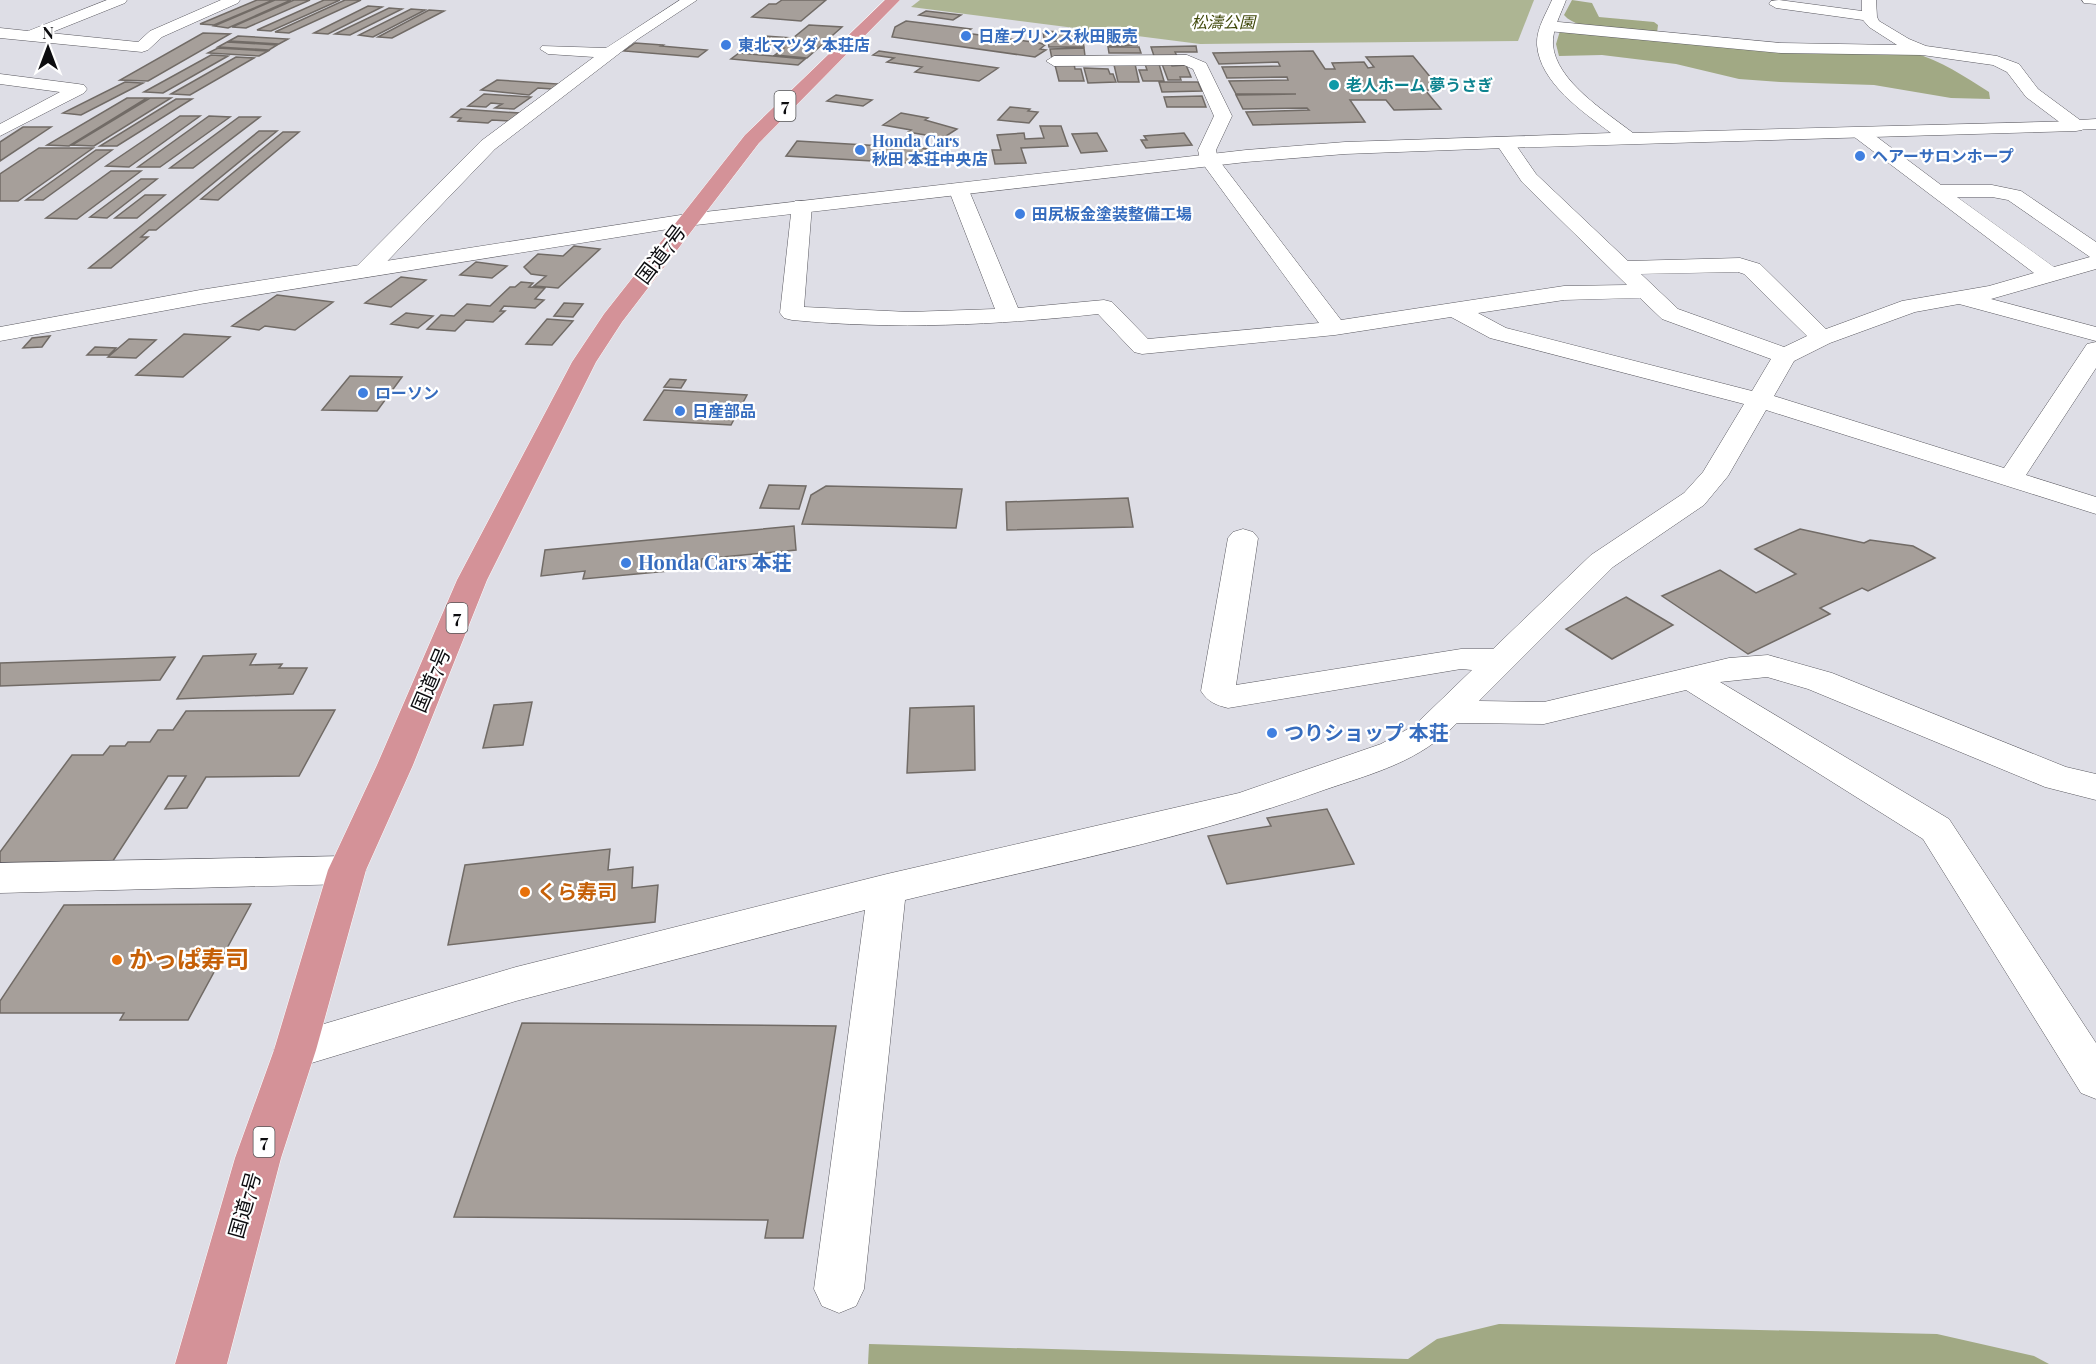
<svg xmlns="http://www.w3.org/2000/svg" width="2096" height="1364" font-family="'Playfair Display','Noto Sans JP',serif">
<style>
.green{fill:#adb593}
.forest{fill:#a1a984}
.building{fill:#a69f9a;stroke:#716b66;stroke-width:1.5}
.lines{fill:none;stroke-linecap:round;stroke-linejoin:round}
.minor-casing{stroke:#5a5960;stroke-width:1}
.tertiary-casing{stroke:#5a5960;stroke-width:1}
.trunk-casing{stroke:#fff;stroke-width:1}
.minor{fill:#fff;fill-rule:evenodd}
.tertiary{fill:#fff;fill-rule:evenodd}
.trunk{fill:#d49298;fill-rule:evenodd}
.shop-dot{fill:#3f7fe0;stroke:#fff;stroke-width:2}
.culture-dot{fill:#0f9aa8;stroke:#fff;stroke-width:2}
.food-dot{fill:#e8710a;stroke:#fff;stroke-width:2}
.labels{text-anchor:middle;stroke-width:4.5;stroke-linejoin:round;paint-order:stroke}
.far-park-label{font-size:16px;font-style:italic;fill:#40490b;stroke:#fff}
.far-shop-label{font-size:16px;font-weight:bold;fill:#366cbe;stroke:#fff;text-anchor:start}
.far-culture-label{font-size:16px;font-weight:bold;fill:#0d838f;stroke:#fff;text-anchor:start}
.shield{fill:#fff;stroke:#555557;stroke-width:1.5}
.shield-label{font-size:18px;font-weight:bold;fill:#0c0c0f}
.street-label{font-size:20px;fill:#0c0c0f;stroke:#fff}
.shop-label{font-size:20px;font-weight:bold;fill:#366cbe;stroke:#fff;text-anchor:start}
.food-label{font-size:20px;font-weight:bold;fill:#c56008;stroke:#fff;text-anchor:start}
.near-food-label{font-size:24px;font-weight:bold;fill:#c56008;stroke:#fff;text-anchor:start}
</style>
<rect width="100%" height="100%" fill="#dedee6"/>
<!-- green -->
<path class="green" d="M 920,0 L 1534,0 L 1518,41 L 1200,44 L 911,7 Z"/>
<!-- forest -->
<path class="forest" d="M 1572,0 L 1592,3 L 1599,17 L 1654,22 L 1658,25 L 1657,33 C 1634,31 1579,33 1564,15 Z
M 1560,31 L 1913,53 C 1941,60 1965,77 1989,92 L 1990,99 L 1951,98 L 1874,85 L 1780,82 L 1739,79 L 1676,64 L 1602,55 L 1559,56 L 1556,44 Z
M 1499,1324 L 1937,1334 L 2034,1356 L 2049,1364 L 868,1364 L 869,1344 L 1408,1359 L 1437,1339 Z"/>
<!-- building -->
<path class="building" d="M 257,0 L 273,0 L 214,25 L 200,24 Z
M 275,0 L 291,0 L 228,28 L 214,26 Z
M 294,0 L 310,0 L 246,28 L 232,27 Z
M 324,0 L 340,0 L 271,31 L 257,30 Z
M 345,0 L 361,0 L 289,33 L 275,32 Z
M 782,0 L 826,0 L 801,21 L 752,17 L 769,4 L 776,4 Z
M 368,6 L 382,7 L 328,34 L 314,33 Z
M 389,8 L 402,9 L 350,35 L 335,34 Z
M 411,9 L 425,10 L 373,37 L 359,35 Z
M 429,10 L 444,11 L 392,38 L 378,37 Z
M 926,11 L 961,15 L 953,20 L 919,15 Z
M 906,21 L 971,29 L 965,33 L 1040,43 L 1045,45 L 1040,49 L 1046,50 L 1035,57 L 892,37 L 895,27 Z
M 809,25 L 842,27 L 807,58 L 775,55 L 784,48 L 753,46 L 765,36 L 793,38 Z
M 1043,31 L 1081,33 L 1083,39 L 1044,39 Z
M 203,33 L 230,34 L 148,81 L 120,80 Z
M 238,36 L 288,39 L 279,44 L 229,41 Z
M 1135,39 L 1137,45 L 1108,46 L 1107,40 Z
M 1048,41 L 1083,41 L 1084,47 L 1049,47 Z
M 227,42 L 277,45 L 269,50 L 218,47 Z
M 635,43 L 663,45 L 661,46 L 707,50 L 698,57 L 624,51 Z
M 1196,46 L 1197,52 L 1175,52 L 1177,56 L 1154,56 L 1151,47 Z
M 1108,47 L 1139,47 L 1141,53 L 1109,53 Z
M 218,48 L 268,51 L 259,56 L 208,53 Z
M 1084,48 L 1085,56 L 1052,59 L 1050,49 Z
M 879,51 L 998,68 L 979,81 L 915,72 L 922,67 L 887,62 L 894,58 L 873,55 Z
M 1313,51 L 1325,69 L 1335,69 L 1332,63 L 1364,62 L 1368,68 L 1374,67 L 1366,57 L 1413,56 L 1441,90 L 1425,90 L 1441,109 L 1394,110 L 1386,100 L 1350,100 L 1365,122 L 1253,125 L 1246,112 L 1309,110 L 1307,108 L 1243,109 L 1236,95 L 1296,94 L 1236,94 L 1229,81 L 1288,80 L 1287,77 L 1227,78 L 1222,67 L 1280,66 L 1278,62 L 1219,64 L 1213,53 Z
M 739,53 L 805,59 L 798,65 L 731,59 Z
M 211,55 L 228,56 L 163,93 L 144,92 Z
M 236,57 L 254,58 L 190,95 L 171,94 Z
M 1171,63 L 1172,66 L 1186,65 L 1191,77 L 1180,77 L 1181,80 L 1168,80 L 1162,64 Z
M 1074,64 L 1075,69 L 1081,69 L 1084,81 L 1059,81 L 1055,65 Z
M 1135,64 L 1139,82 L 1118,82 L 1114,65 Z
M 1145,64 L 1159,64 L 1164,81 L 1143,81 L 1139,70 L 1147,70 Z
M 1084,68 L 1108,69 L 1110,74 L 1113,74 L 1116,82 L 1088,83 Z
M 497,80 L 559,84 L 552,89 L 538,88 L 529,95 L 481,90 Z
M 125,82 L 143,83 L 81,115 L 63,113 Z
M 1159,82 L 1198,82 L 1202,91 L 1162,92 Z
M 484,94 L 531,97 L 514,109 L 495,108 L 502,104 L 491,103 L 486,107 L 468,106 Z
M 836,95 L 872,100 L 863,106 L 827,101 Z
M 1202,96 L 1206,107 L 1167,107 L 1164,97 Z
M 127,98 L 147,98 L 69,146 L 47,145 Z
M 150,98 L 171,98 L 94,146 L 72,145 Z
M 176,99 L 192,99 L 117,146 L 100,146 Z
M 1010,107 L 1030,109 L 1028,111 L 1038,112 L 1029,123 L 998,120 Z
M 461,109 L 519,113 L 510,121 L 492,120 L 488,123 L 458,121 L 461,118 L 451,117 Z
M 901,113 L 928,118 L 925,120 L 957,129 L 943,138 L 908,132 L 911,130 L 883,125 Z
M 180,116 L 200,116 L 129,167 L 106,166 Z
M 209,116 L 230,117 L 160,167 L 138,167 Z
M 239,117 L 260,117 L 193,168 L 170,168 Z
M 1040,126 L 1061,126 L 1068,146 L 1021,148 L 1026,163 L 995,164 L 992,150 L 1001,150 L 997,135 L 1024,133 L 1025,139 L 1044,138 Z
M 23,127 L 51,127 L 0,161 L 0,142 Z
M 259,131 L 277,131 L 156,230 L 149,230 L 141,237 L 148,237 L 111,268 L 89,268 Z
M 283,132 L 299,132 L 218,200 L 201,199 Z
M 1097,133 L 1107,151 L 1081,153 L 1072,134 Z
M 1184,133 L 1192,145 L 1146,148 L 1141,140 L 1147,140 L 1144,136 Z
M 797,141 L 934,149 L 925,164 L 786,156 Z
M 39,148 L 93,148 L 18,201 L 0,201 L 0,174 Z
M 96,150 L 112,150 L 43,200 L 26,200 Z
M 111,171 L 141,171 L 77,219 L 46,218 Z
M 141,179 L 157,179 L 107,218 L 90,217 Z
M 145,195 L 165,195 L 137,218 L 115,218 Z
M 574,246 L 600,249 L 558,288 L 534,286 L 546,276 L 531,274 L 524,267 L 538,254 L 563,256 Z
M 476,262 L 507,266 L 492,278 L 460,275 Z
M 401,277 L 426,280 L 391,307 L 365,303 Z
M 521,282 L 533,283 L 529,287 L 545,288 L 535,299 L 544,300 L 535,308 L 504,306 L 500,311 L 505,311 L 493,322 L 466,320 L 455,331 L 427,329 L 441,315 L 454,316 L 467,304 L 490,306 L 510,287 L 515,287 Z
M 277,295 L 333,302 L 295,330 L 265,326 L 259,330 L 232,326 Z
M 564,303 L 583,304 L 573,317 L 554,316 Z
M 406,313 L 433,316 L 418,328 L 391,324 Z
M 547,319 L 573,321 L 552,345 L 526,344 Z
M 184,334 L 230,337 L 183,377 L 136,375 Z
M 50,336 L 42,347 L 23,348 L 32,338 Z
M 129,339 L 156,340 L 136,358 L 108,357 Z
M 95,347 L 116,348 L 109,355 L 87,355 Z
M 350,376 L 402,377 L 377,411 L 322,410 Z
M 670,379 L 686,380 L 681,388 L 664,387 Z
M 664,390 L 747,395 L 731,425 L 644,420 Z
M 769,485 L 806,486 L 799,509 L 760,508 Z
M 826,486 L 962,489 L 956,528 L 802,524 L 811,495 Z
M 1128,498 L 1133,527 L 1007,530 L 1006,502 Z
M 794,526 L 796,550 L 702,559 L 701,568 L 583,579 L 585,571 L 541,576 L 545,550 Z
M 1800,529 L 1864,543 L 1870,540 L 1913,546 L 1935,558 L 1868,591 L 1862,588 L 1820,608 L 1830,614 L 1748,654 L 1662,596 L 1720,570 L 1756,593 L 1796,574 L 1755,549 Z
M 1626,597 L 1673,625 L 1612,659 L 1566,629 Z
M 256,654 L 250,665 L 282,664 L 279,668 L 307,668 L 293,694 L 177,699 L 203,656 Z
M 175,657 L 160,680 L 0,686 L 0,663 Z
M 532,702 L 523,745 L 483,748 L 494,705 Z
M 974,706 L 975,770 L 907,773 L 910,708 Z
M 335,710 L 299,776 L 206,777 L 187,808 L 165,809 L 186,776 L 168,776 L 109,867 L 0,868 L 0,852 L 72,755 L 103,755 L 110,746 L 125,746 L 128,742 L 150,742 L 158,730 L 173,730 L 186,711 Z
M 1327,809 L 1354,864 L 1227,884 L 1208,836 L 1271,826 L 1267,818 Z
M 610,849 L 608,870 L 633,867 L 632,888 L 658,885 L 655,922 L 448,945 L 465,865 Z
M 251,904 L 188,1020 L 120,1020 L 124,1013 L 0,1013 L 0,1001 L 64,905 Z
M 522,1023 L 836,1026 L 803,1238 L 765,1238 L 768,1220 L 454,1217 Z"/>
<g class="lines">
<defs>
<path id="minor" d="M 107,0 L 127,0 L 125,3 L 50,33 L 138,42 L 150,31 L 221,0 L 240,0 L 238,3 L 162,37 L 148,50 L 142,52 L 0,38 L 0,28 L 28,31 Z
M 680,0 L 697,0 L 638,39 L 495,149 L 374,275 L 366,277 L 358,275 L 355,270 L 358,265 L 481,141 L 594,57 L 548,54 L 540,49 L 542,46 L 606,48 Z
M 1779,0 L 1862,11 L 1862,0 L 1876,0 L 1877,17 L 1879,21 L 1909,39 L 1926,46 L 1997,56 L 2019,64 L 2038,89 L 2080,120 L 2096,119 L 2096,129 L 2070,130 L 2026,97 L 2007,72 L 1993,65 L 1922,55 L 1781,53 L 1548,31 L 1540,26 L 1548,21 L 1781,43 L 1897,45 L 1869,27 L 1863,20 L 1776,8 L 1769,4 L 1771,1 Z
M 2082,0 L 2096,0 L 2096,4 L 2084,3 Z
M 1187,55 L 1206,63 L 1232,116 L 1216,150 L 1218,159 L 1341,320 L 1564,286 L 1627,285 L 1522,182 L 1495,142 L 1497,138 L 1511,138 L 1536,174 L 1628,261 L 1740,258 L 1760,264 L 1826,329 L 1902,301 L 1989,286 L 2034,273 L 1853,136 L 1850,132 L 1853,128 L 1865,128 L 1941,185 L 1992,185 L 2021,191 L 2096,242 L 2096,269 L 1991,299 L 2096,327 L 2096,341 L 1959,304 L 1915,312 L 1830,343 L 1794,361 L 1774,396 L 2004,468 L 2087,344 L 2096,342 L 2096,368 L 2026,475 L 2096,497 L 2096,514 L 1766,410 L 1728,476 L 1704,505 L 1613,567 L 1479,701 L 1544,702 L 1729,658 L 1768,655 L 1832,673 L 2066,767 L 2096,774 L 2096,800 L 2045,787 L 1808,689 L 1767,677 L 1720,682 L 1949,819 L 2096,1043 L 2096,1099 L 2081,1093 L 1923,839 L 1686,690 L 1544,724 L 1457,723 C 1419,762 1374,773 1324,790 C 1188,839 1045,866 905,900 L 864,1289 L 856,1306 L 839,1313 L 822,1306 L 814,1289 L 865,910 L 516,1001 L 295,1068 L 280,1063 L 274,1050 L 280,1037 L 516,967 L 887,874 L 1239,793 L 1381,744 L 1415,725 L 1472,670 L 1461,669 L 1228,708 C 1216,705 1208,702 1201,691 L 1228,538 L 1233,532 L 1243,529 L 1253,532 L 1258,538 L 1236,685 L 1461,649 L 1493,649 L 1591,555 L 1684,493 L 1703,472 L 1744,404 L 1490,338 L 1451,317 L 1335,335 L 1142,354 L 1134,352 L 1098,314 C 996,325 895,330 792,320 L 784,318 L 780,313 L 792,205 L 795,201 L 809,201 L 812,205 L 804,307 L 909,312 L 995,309 L 948,188 L 951,184 L 965,184 L 968,188 L 1018,308 L 1104,300 L 1112,302 L 1148,339 L 1319,323 L 1200,160 L 1198,150 L 1214,116 L 1193,69 L 1184,65 L 1054,66 L 1046,61 L 1054,56 ZM 1957,197 L 1992,197 L 2008,200 L 2090,257 L 2054,267 ZM 1738,272 L 1744,274 L 1807,336 L 1784,347 L 1678,309 L 1641,274 ZM 1640,298 L 1662,319 L 1771,359 L 1752,391 L 1506,328 L 1478,313 L 1564,300 Z
M 0,74 L 78,84 L 84,85 L 87,89 L 84,93 L 0,136 L 0,124 L 60,92 L 0,84 Z
M 347,856 L 360,860 L 366,870 L 360,880 L 347,884 L 0,893 L 0,863 Z"/>
<path id="tertiary" d="M 1552,0 L 1566,0 C 1561,14 1552,29 1553,45 C 1556,81 1606,112 1633,133 L 2076,121 L 2082,122 L 2085,126 L 2082,130 L 2076,131 L 1504,148 L 1345,154 L 1246,162 L 687,226 L 200,304 L 0,341 L 0,327 L 200,290 L 687,214 L 1246,150 L 1345,142 L 1611,133 C 1583,112 1540,83 1537,45 C 1536,29 1546,14 1552,0 Z"/>
<path id="trunk" d="M 885,0 L 900,0 L 759,143 L 622,322 L 596,362 L 487,580 L 413,765 L 366,870 L 316,1050 L 281,1158 L 227,1364 L 175,1364 L 235,1158 L 274,1050 L 328,870 L 377,765 L 457,580 L 572,362 L 604,314 L 745,135 Z"/>
</defs>
<!-- minor casing -->
<use href="#minor" class="minor-casing"/>
<!-- tertiary casing -->
<use href="#tertiary" class="tertiary-casing"/>
<!-- trunk casing -->
<use href="#trunk" class="trunk-casing"/>
<!-- minor -->
<use href="#minor" class="minor"/>
<!-- tertiary -->
<use href="#tertiary" class="tertiary"/>
<!-- trunk -->
<use href="#trunk" class="trunk"/>
</g>
<!-- markers -->
<g class="shop-dot">
<circle cx="966" cy="36" r="6"/>
<circle cx="726" cy="45" r="6"/>
<circle cx="860" cy="150" r="6"/>
<circle cx="1860" cy="156" r="6"/>
<circle cx="1020" cy="214" r="6"/>
<circle cx="363" cy="393" r="6"/>
<circle cx="680" cy="411" r="6"/>
<circle cx="626" cy="563" r="6"/>
<circle cx="1272" cy="733" r="6"/>
</g>
<circle class="culture-dot" cx="1334" cy="85" r="6"/>
<g class="food-dot">
<circle cx="525" cy="892" r="6"/>
<circle cx="117" cy="960" r="6"/>
</g>
<g class="labels">
<!-- far-park labels -->
<g class="far-park-label">
<text x="1223" y="28">松濤公園</text>
</g>
<!-- far-shop labels -->
<g class="far-shop-label">
<text x="978" y="42">日産プリンス秋田販売</text>
<text x="738" y="51">東北マツダ 本荘店</text>
<text x="872" y="147">Honda Cars<tspan x="872" dy="18">秋田 本荘中央店</tspan></text>
<text x="1872" y="162">ヘアーサロンホープ</text>
<text x="1032" y="220">田尻板金塗装整備工場</text>
<text x="375" y="399">ローソン</text>
<text x="692" y="417">日産部品</text>
</g>
<!-- far-culture labels -->
<g class="far-culture-label">
<text x="1346" y="91">老人ホーム 夢うさぎ</text>
</g>
<!-- shield labels -->
<g class="shield">
<rect x="774.5" y="91" width="21" height="30" rx="4.5"/>
<rect x="446.5" y="603" width="21" height="30" rx="4.5"/>
<rect x="253.5" y="1127" width="21" height="30" rx="4.5"/>
</g>
<g class="shield-label">
<text x="785" y="112">7</text>
<text x="457" y="624">7</text>
<text x="264" y="1148">7</text>
</g>
<!-- street labels -->
<g class="street-label">
<text transform="translate(661 254) rotate(-53)" y="7">国道7号</text>
<text transform="translate(431 680) rotate(-67)" y="7">国道7号</text>
<text transform="translate(245 1205) rotate(-74)" y="7">国道7号</text>
</g>
<!-- shop labels -->
<g class="shop-label">
<text x="638" y="570">Honda Cars 本荘</text>
<text x="1284" y="740">つりショップ 本荘</text>
</g>
<!-- food labels -->
<g class="food-label">
<text x="537" y="899">くら寿司</text>
</g>
<!-- near-food labels -->
<g class="near-food-label">
<text x="129" y="968">かっぱ寿司</text>
</g>
</g>
<!-- north arrow -->
<g transform="translate(48 48)" stroke="#ffffff" stroke-width="4.5" paint-order="stroke">
<path d="M0-4.5L10 22L0 15L-10 22Z" fill="#0c0c0f"/>
<text y="-9" font-size="16" font-weight="bold" text-anchor="middle" fill="#0c0c0f">N</text>
</g>
</svg>
